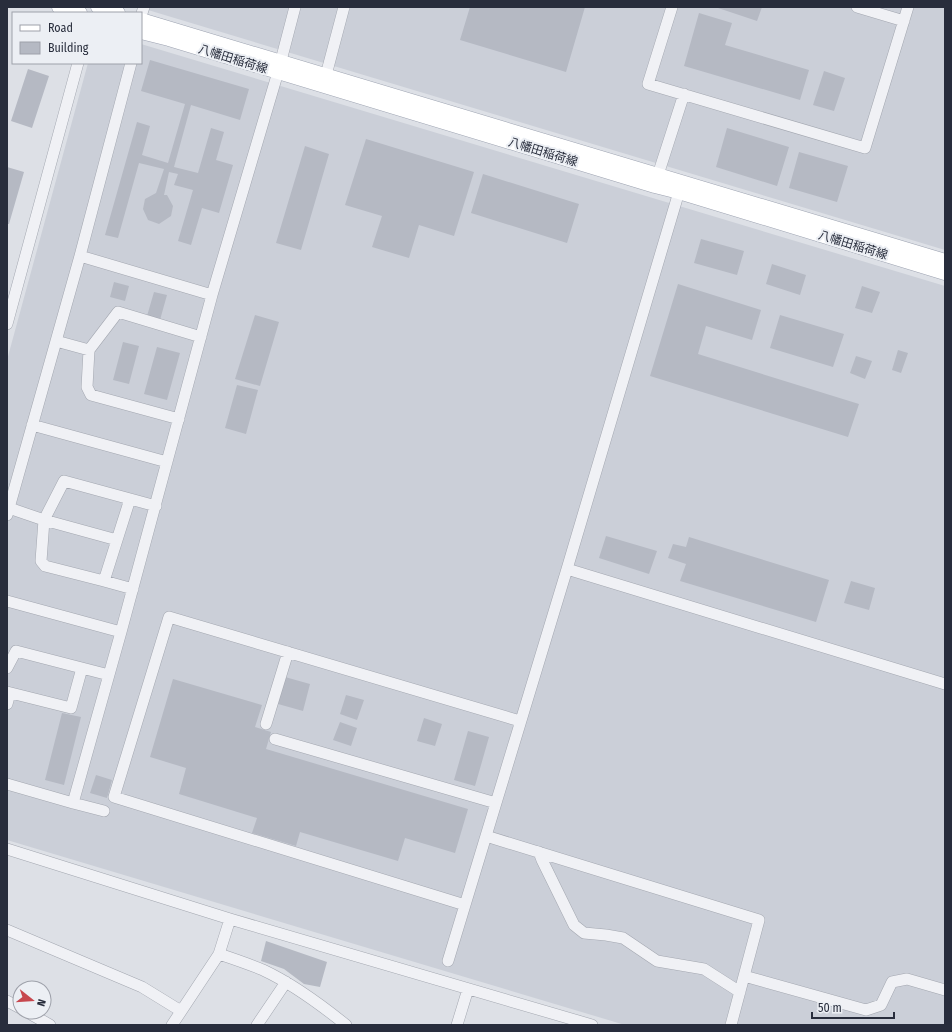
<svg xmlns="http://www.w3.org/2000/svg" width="952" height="1032" font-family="'Fira Sans Condensed','Noto Sans JP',sans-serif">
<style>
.built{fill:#cbcfd8}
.building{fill:#b5b9c3}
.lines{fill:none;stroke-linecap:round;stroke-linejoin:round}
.minor-casing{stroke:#a3a7b0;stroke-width:12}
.major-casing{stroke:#9da3b1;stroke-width:15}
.minor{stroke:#f0f1f5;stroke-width:11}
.major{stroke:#fff;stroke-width:14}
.labels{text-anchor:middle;stroke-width:4;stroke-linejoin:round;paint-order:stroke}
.street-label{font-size:12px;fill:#282d3c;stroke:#eceff4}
</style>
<rect width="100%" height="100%" fill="#dde0e6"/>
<!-- built -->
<path class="built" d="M 138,7 L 945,7 L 945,250 Z
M 141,44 L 945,286 L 945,1025 L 625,1025 L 7,840 L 7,360 L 88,63 L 141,63 Z"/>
<!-- building -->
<path class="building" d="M 470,7 L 585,7 L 566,72 L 460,40 Z
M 715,7 L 762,7 L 757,21 Z
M 699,13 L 732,23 L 725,45 L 809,70 L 800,100 L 684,66 Z
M 150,60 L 249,89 L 240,120 L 191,105 L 174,167 L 198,173 L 211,128 L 224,132 L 216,160 L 233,165 L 219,213 L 202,208 L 191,245 L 178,241 L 193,190 L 174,185 L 178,174 L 169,172 L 164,195 L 167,195 L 173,206 L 171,216 L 159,224 L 148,220 L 143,209 L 145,199 L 156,193 L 164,169 L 139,163 L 118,238 L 105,235 L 137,122 L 150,126 L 142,155 L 168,163 L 185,104 L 141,91 Z
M 28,69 L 49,76 L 32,128 L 11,121 Z
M 824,71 L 845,78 L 834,111 L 813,105 Z
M 727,128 L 789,147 L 777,186 L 716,167 Z
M 366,139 L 474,172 L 454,236 L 419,225 L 409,258 L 372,247 L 382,216 L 345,205 Z
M 305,146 L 329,154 L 301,250 L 276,243 Z
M 799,152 L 848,166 L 837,202 L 789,188 Z
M 7,167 L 24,172 L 9,224 L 7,224 Z
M 483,174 L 579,204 L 567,243 L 471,213 Z
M 701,239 L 744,251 L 737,275 L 694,263 Z
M 772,264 L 806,275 L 800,295 L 766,284 Z
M 114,282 L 129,286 L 125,301 L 110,297 Z
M 678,284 L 761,310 L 752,340 L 706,326 L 698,354 L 859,404 L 848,437 L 650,376 Z
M 862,286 L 880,292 L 872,313 L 855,308 Z
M 154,292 L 167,295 L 160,320 L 147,316 Z
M 255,315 L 279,322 L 260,386 L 235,379 Z
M 780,315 L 844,334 L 833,367 L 770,348 Z
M 123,342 L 139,346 L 129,384 L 113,380 Z
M 157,347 L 180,353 L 167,400 L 144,394 Z
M 898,350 L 908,353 L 901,373 L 892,370 Z
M 856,356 L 872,361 L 865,379 L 850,373 Z
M 237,385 L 258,390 L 246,434 L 225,428 Z
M 606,536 L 657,551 L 649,574 L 599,558 Z
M 689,537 L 829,580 L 816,622 L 680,581 L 686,564 L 668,558 L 673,544 L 686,547 Z
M 851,581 L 875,588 L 869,610 L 844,603 Z
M 285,677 L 310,684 L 303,711 L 278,704 Z
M 173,679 L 262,705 L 255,727 L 271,732 L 266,749 L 468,809 L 455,853 L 405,838 L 398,861 L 300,832 L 296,846 L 252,833 L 257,818 L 179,794 L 186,768 L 150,757 Z
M 346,695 L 364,700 L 357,720 L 340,714 Z
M 62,713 L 81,717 L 64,785 L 45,780 Z
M 424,718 L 442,724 L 435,746 L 417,741 Z
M 340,722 L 357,728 L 351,746 L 333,740 Z
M 468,731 L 489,737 L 475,786 L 454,780 Z
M 96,775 L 112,780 L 107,798 L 90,793 Z
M 266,941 L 327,962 L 320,987 L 304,984 L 284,969 L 261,961 Z"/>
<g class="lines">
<defs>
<path id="minor" d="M 672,7 L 648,84 L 865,148 L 908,7
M 857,7 L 904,21
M 141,16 L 144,7
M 326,75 L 344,7
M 656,181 L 684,94
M 80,256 L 212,295
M 7,324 L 78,63
M 56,341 L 89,350 L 118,312 L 201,337
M 89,350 L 87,387 L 91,395 L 179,419
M 32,425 L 167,462
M 130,499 L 104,581 L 133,589
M 9,508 L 44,520 L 64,481 L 156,506
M 7,515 L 80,256 L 131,63
M 567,569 L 945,684
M 104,581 L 45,566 L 41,561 L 44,520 L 117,540
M 7,601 L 121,632 L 212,295 L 278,72 L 295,7
M 7,668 L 16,651 L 109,675
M 7,692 L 71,708 L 82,668
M 7,704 L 10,693
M 266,724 L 288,652
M 275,739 L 496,803
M 7,784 L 73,803
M 104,811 L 73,803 L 121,632
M 486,836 L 759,920 L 731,1025
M 7,849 L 230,919 L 592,1025
M 539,852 L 542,860 L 574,925 L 584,933 L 606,935 L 623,938 L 657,961 L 704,969 L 740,992
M 465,905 L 114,797 L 169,617 L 520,721
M 7,930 L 142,987 L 181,1011
M 219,954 C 234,959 249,964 263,970 C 293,984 320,1004 346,1025
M 448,961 L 567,569 L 681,185
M 744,976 L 866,1010 L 881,1005 L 892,982 L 907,979 L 945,990
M 7,1001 L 20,1008
M 27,1012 L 50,1025
M 172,1025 L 219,954 L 230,919
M 257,1025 L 286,982
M 457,1025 L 468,989"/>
<path id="major" d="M 59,7 L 80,13
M 98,7 L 118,13
M 141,20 L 945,261
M 141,32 L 169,39 L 655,186 L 679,192 L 945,273"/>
</defs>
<!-- minor casing -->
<use href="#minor" class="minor-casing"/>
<!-- major casing -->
<use href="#major" class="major-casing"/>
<!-- minor -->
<use href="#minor" class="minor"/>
<!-- major -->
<use href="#major" class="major"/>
</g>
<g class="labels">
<!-- street labels -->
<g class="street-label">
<text transform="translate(233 59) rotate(17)" y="4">八幡田稲荷線</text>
<text transform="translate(543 152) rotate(17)" y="4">八幡田稲荷線</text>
<text transform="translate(853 245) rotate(17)" y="4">八幡田稲荷線</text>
</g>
</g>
<!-- border -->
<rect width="952" height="1032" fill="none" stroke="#282d3c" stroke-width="16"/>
<!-- legend -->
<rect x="12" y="12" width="130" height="52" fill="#eceff4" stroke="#9ea1aa"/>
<rect x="20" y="25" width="20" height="6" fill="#ffffff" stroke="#9ea1aa"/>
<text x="48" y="32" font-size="12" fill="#282d3c">Road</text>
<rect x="20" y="42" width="20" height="12" fill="#b5b9c3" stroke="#9ea1aa"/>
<text x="48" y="52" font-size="12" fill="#282d3c">Building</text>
<!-- north arrow -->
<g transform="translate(32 1000) rotate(107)"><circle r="19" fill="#eceff4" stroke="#9ea1aa"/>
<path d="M0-3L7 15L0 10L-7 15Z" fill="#c7474e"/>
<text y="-6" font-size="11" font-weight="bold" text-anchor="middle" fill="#282d3c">N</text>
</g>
<!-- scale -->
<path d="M812 1012v6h82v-6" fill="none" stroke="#282d3c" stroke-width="2"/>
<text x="818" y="1012" font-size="12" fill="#282d3c" stroke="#eceff4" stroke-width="3" paint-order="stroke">50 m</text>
</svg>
